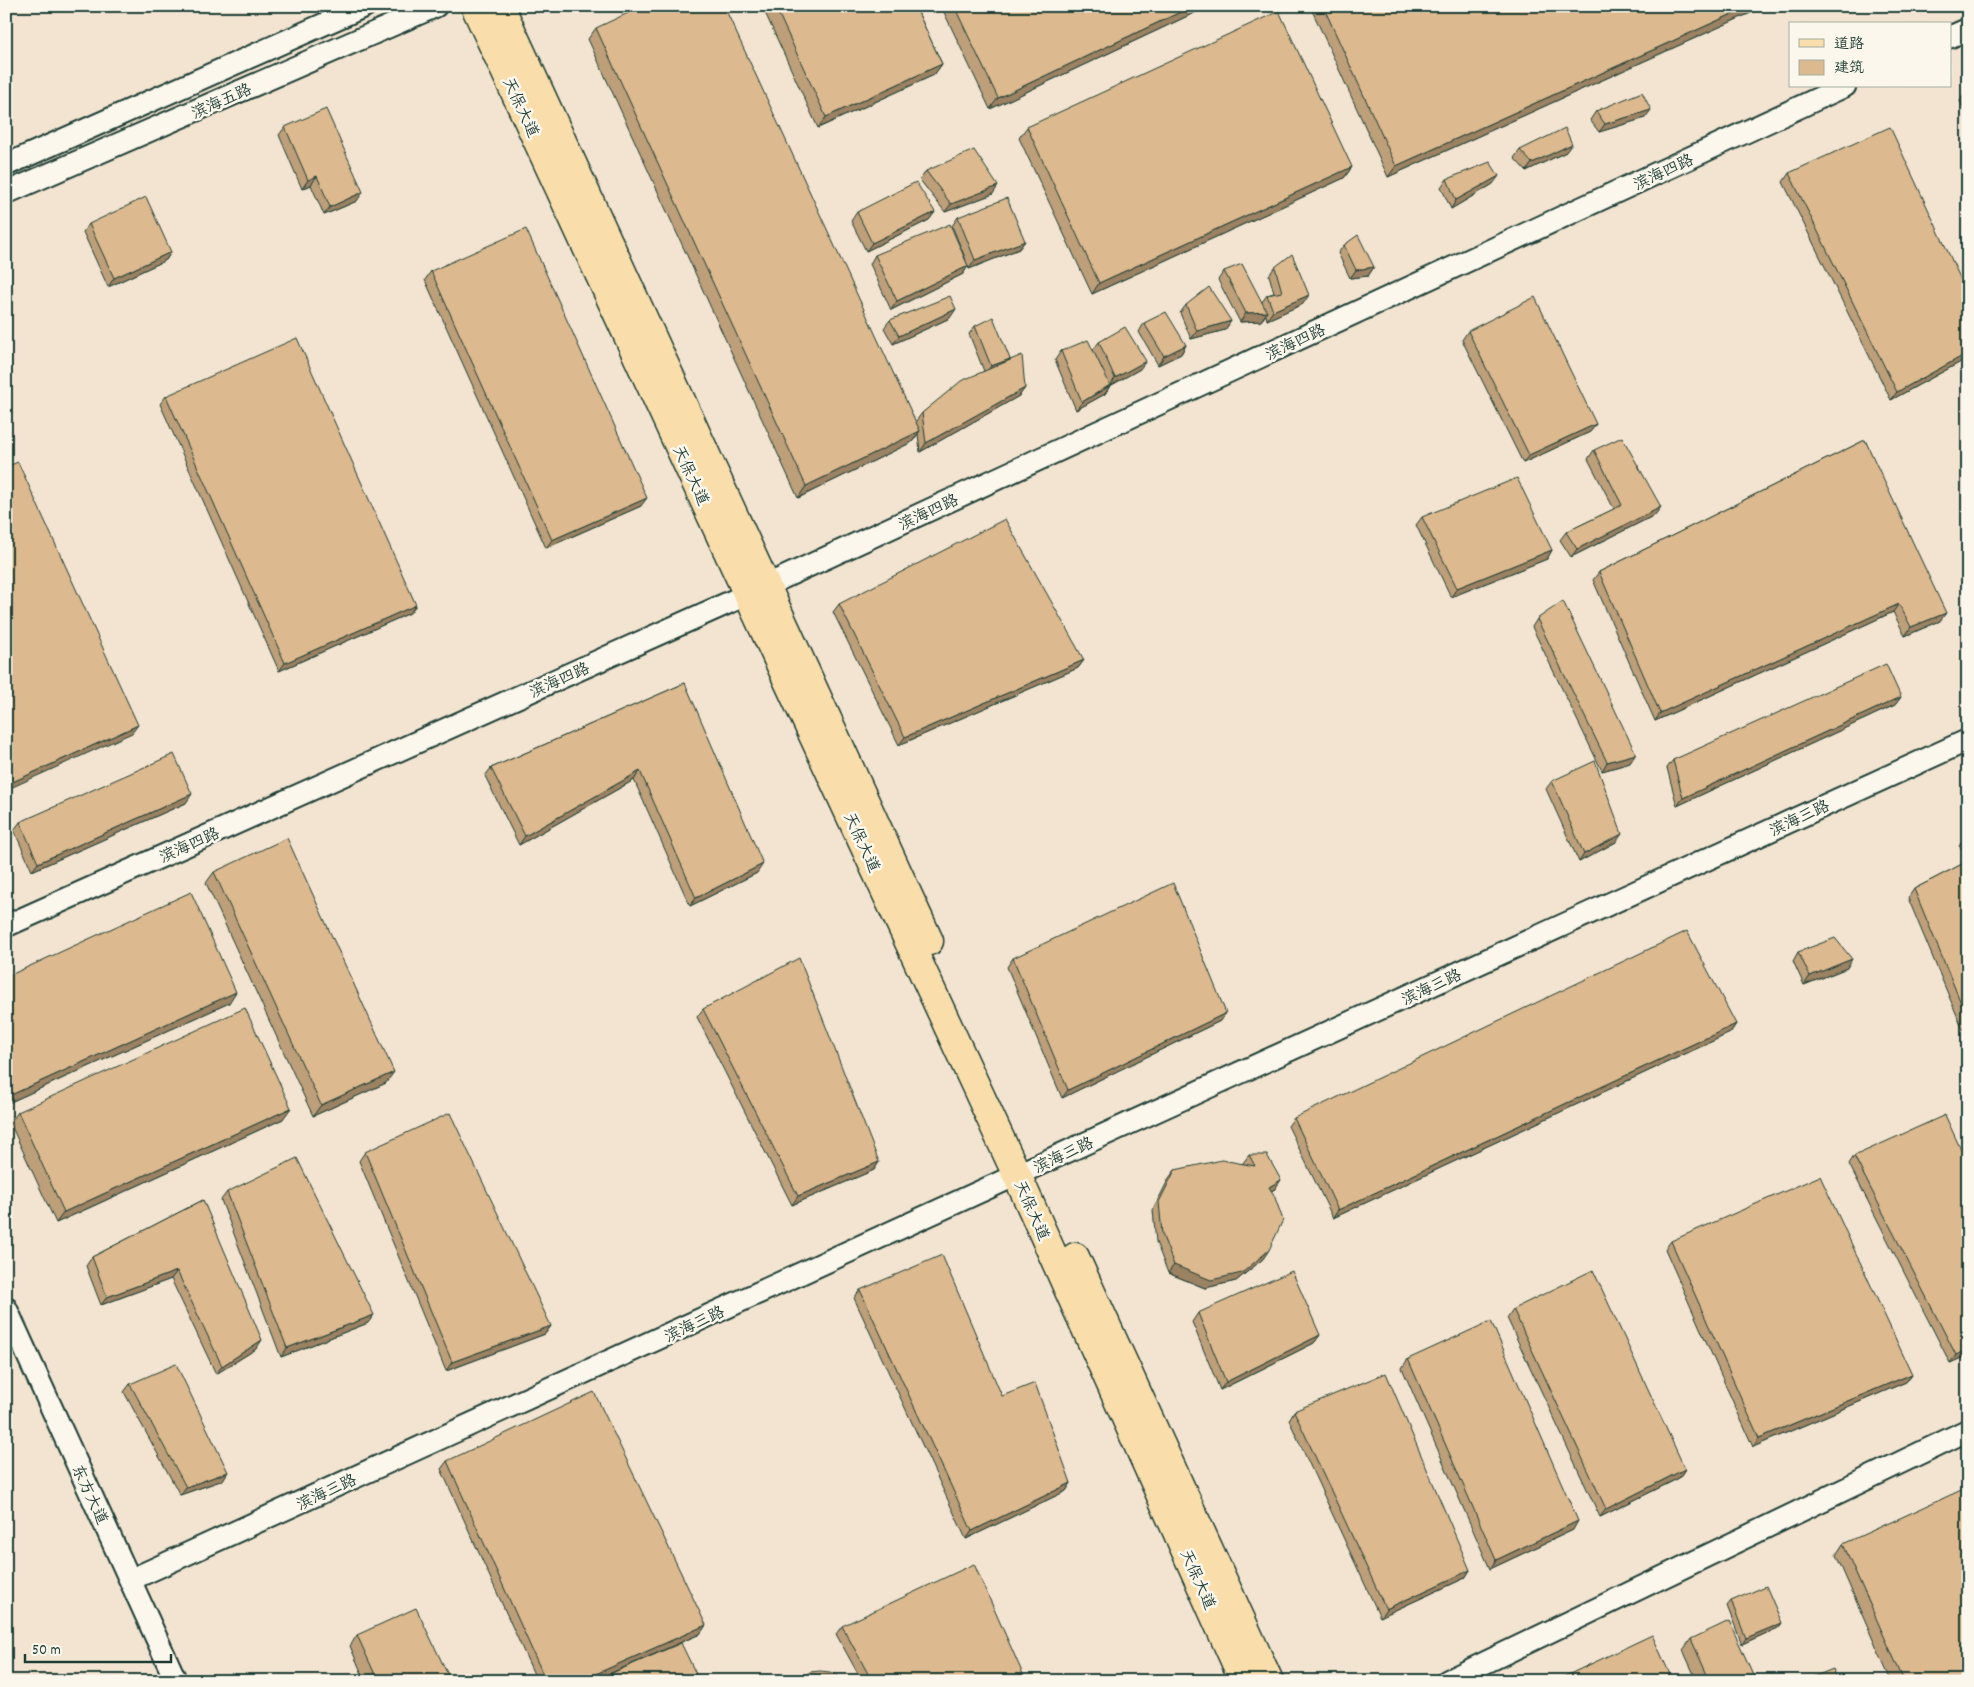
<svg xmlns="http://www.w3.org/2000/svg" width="1974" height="1687" font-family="Dekko,'LXGW WenKai TC',sans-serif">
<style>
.built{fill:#f2e4d0;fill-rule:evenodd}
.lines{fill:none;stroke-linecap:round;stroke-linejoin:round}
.minor-casing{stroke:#1f3d34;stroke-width:25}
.major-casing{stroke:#1f3d34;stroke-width:31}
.minor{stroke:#fbf7ec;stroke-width:21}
.major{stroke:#f9deab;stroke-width:28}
.wall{fill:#bd9f7a;stroke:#1f3d34}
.shaded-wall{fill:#9a8263;stroke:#1f3d34}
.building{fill:#dcb98e;stroke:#1f3d34}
.labels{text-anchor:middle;stroke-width:5;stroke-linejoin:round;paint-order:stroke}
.street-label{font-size:16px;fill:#1f3d34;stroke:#fbf7ec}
</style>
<rect width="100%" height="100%" fill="#fbf7ec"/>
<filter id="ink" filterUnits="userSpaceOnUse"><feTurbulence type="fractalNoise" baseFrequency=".02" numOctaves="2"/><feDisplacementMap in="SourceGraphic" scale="10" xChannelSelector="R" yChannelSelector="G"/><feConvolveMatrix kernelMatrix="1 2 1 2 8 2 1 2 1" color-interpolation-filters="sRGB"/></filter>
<g filter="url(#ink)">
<!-- built -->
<path class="built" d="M 6,6 L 1968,6 L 1968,1681 L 6,1681 ZM 1790,24 L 1950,24 L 1950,86 L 1790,86 Z"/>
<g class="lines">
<defs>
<path id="minor" d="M 1950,37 L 1968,29
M 6,165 L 365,6
M 6,193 L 436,6
M 6,926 L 748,594 L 1845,86
M 6,1308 L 176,1681
M 130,1580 L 1968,740
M 1447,1681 L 1968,1430"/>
<path id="major" d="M 475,6 L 1017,1175 L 1244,1681
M 500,6 L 929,941
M 1075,1257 L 1269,1681"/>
</defs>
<!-- minor casing -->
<use href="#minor" class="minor-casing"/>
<!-- major casing -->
<use href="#major" class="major-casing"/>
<!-- minor -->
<use href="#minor" class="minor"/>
<!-- major -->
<use href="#major" class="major"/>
</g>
<!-- wall -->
<path class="wall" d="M 762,6 L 915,6 L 942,64 L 934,75 L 818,128 Z
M 941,6 L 1209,6 L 990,109 Z
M 1310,6 L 1766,6 L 1388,177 Z
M 596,28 L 916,423 L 916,421 L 922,413 L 984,371 L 969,334 L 975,326 L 1010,359 L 1009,361 L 1025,388 L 1019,396 L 920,452 L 918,434 L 912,442 L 798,498 L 588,39 Z
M 1968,91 L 1968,118 L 1960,101 L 1966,92 Z
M 1596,111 L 1645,118 L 1599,132 L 1590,120 Z
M 285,127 L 357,201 L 324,215 L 311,185 L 302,189 L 279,135 Z
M 1027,127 L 1352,167 L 1344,178 L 1092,294 L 1019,138 Z
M 1520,150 L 1566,152 L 1526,171 L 1514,158 Z
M 926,171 L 993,194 L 945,212 L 920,180 Z
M 1789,173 L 1968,295 L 1968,358 L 1891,400 L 1783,182 Z
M 1447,179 L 1493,184 L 1451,209 L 1441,187 Z
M 857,212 L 935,212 L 929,220 L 866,251 L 851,221 Z
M 958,217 L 1025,241 L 1019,249 L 969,269 L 968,266 L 963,274 L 891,310 L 870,264 L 875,255 L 966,260 L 952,226 Z
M 89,224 L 171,252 L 166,260 L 108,287 L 83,232 Z
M 1344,245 L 1374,267 L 1368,276 L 1350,278 L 1338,253 Z
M 1275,267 L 1303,304 L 1267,320 L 1266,315 L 1261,321 L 1240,322 L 1218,280 L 1224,271 L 1262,302 L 1267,295 L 1274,293 L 1269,275 Z
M 431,271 L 641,506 L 546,548 L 425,280 Z
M 1186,305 L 1231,321 L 1225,330 L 1191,339 L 1180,313 Z
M 950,318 L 893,344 L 884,328 L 890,320 Z
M 1144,323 L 1186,345 L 1181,354 L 1158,365 L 1139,332 Z
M 1468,331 L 1596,424 L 1590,432 L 1523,463 L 1462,340 Z
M 1099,342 L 1140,369 L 1110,386 L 1105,394 L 1076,410 L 1055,360 L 1061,351 L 1093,350 Z
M 166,396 L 416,605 L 410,613 L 279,671 L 160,404 Z
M 1865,440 L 1940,621 L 1905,636 L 1893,612 L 1655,721 L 1593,580 L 1599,572 Z
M 1594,450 L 1655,515 L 1571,557 L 1560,540 L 1566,532 L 1614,509 L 1588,459 Z
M 1422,517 L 1552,550 L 1547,559 L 1451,597 L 1416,525 Z
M 839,604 L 1084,660 L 1078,668 L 899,745 L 833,612 Z
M 1537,619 L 1630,763 L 1602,771 L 1532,627 Z
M 685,683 L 757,873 L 690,906 L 634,780 L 519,845 L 485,776 L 491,768 Z
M 1901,697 L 1895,705 L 1677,806 L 1667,768 L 1673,760 Z
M 1552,781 L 1616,842 L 1579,862 L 1546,789 Z
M 1968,792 L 1968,804 L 1964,797 Z
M 186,803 L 32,871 L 14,830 L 20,822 Z
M 1968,837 L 1968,856 L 1959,846 L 1965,838 Z
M 1968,861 L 1968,1042 L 1908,898 L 1914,889 Z
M 214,872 L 386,1083 L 313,1116 L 206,883 Z
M 1798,952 L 1847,968 L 1804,985 L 1793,961 Z
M 1013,958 L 1220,1021 L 1062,1098 L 1007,967 Z
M 6,977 L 229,1003 L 6,1104 Z
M 703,1009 L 879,1162 L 874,1170 L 792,1205 L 697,1017 Z
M 1736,1024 L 1730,1033 L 1333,1218 L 1288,1126 L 1294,1118 Z
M 18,1112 L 283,1119 L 56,1223 L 10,1123 Z
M 365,1152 L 551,1326 L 545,1334 L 446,1371 L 359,1161 Z
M 1249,1155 L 1275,1189 L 1271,1191 L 1263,1259 L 1236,1281 L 1205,1288 L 1168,1273 L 1156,1242 L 1153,1210 L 1169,1178 L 1175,1170 L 1243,1164 L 1243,1163 Z
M 1854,1156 L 1968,1355 L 1950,1363 L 1849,1164 Z
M 227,1192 L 368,1323 L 281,1357 L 221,1200 Z
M 203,1200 L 256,1349 L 216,1374 L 171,1279 L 101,1305 L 86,1266 L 92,1257 Z
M 1671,1241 L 1912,1374 L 1906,1382 L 1753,1447 L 1665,1249 Z
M 860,1290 L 1002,1396 L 1071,1483 L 1066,1491 L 966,1539 L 854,1298 Z
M 1513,1309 L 1685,1469 L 1679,1478 L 1600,1517 L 1507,1318 Z
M 1198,1313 L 1320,1335 L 1314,1343 L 1220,1390 L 1192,1322 Z
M 1408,1359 L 1573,1530 L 1490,1569 L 1402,1368 Z
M 130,1384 L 223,1480 L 180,1495 L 124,1392 Z
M 1294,1411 L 1470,1570 L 1465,1578 L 1380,1617 L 1289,1420 Z
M 447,1461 L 706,1625 L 700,1634 L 593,1681 L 537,1681 L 441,1469 Z
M 1843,1544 L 1968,1681 L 1891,1681 L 1836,1555 Z
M 1731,1601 L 1782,1623 L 1778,1628 L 1742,1644 L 1727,1606 Z
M 842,1626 L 1026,1681 L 862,1681 L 836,1634 Z
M 357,1635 L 451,1681 L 365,1681 L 350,1646 Z
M 1691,1639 L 1756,1681 L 1697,1681 L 1683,1650 Z"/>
<!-- shaded-wall -->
<path class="shaded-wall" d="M 1193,6 L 1209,6 L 990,109 L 998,98 Z
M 1750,6 L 1766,6 L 1388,177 L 1396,166 Z
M 942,64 L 934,75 L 818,128 L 826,117 Z
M 1651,110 L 1645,118 L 1599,132 L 1605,124 Z
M 1572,144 L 1566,152 L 1526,171 L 1532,163 Z
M 1352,167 L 1344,178 L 1092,294 L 1099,283 Z
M 317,176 L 311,185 L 302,189 L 308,180 Z
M 1499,176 L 1493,184 L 1451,209 L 1456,200 Z
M 998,186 L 993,194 L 945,212 L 951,204 Z
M 363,192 L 357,201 L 324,215 L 330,207 Z
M 935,212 L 929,220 L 866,251 L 872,243 Z
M 1025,241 L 1019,249 L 969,269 L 975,260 Z
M 171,252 L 166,260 L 108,287 L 114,278 Z
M 968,266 L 963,274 L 891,310 L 897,301 Z
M 1374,267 L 1368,276 L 1350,278 L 1356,270 Z
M 1309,295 L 1303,304 L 1267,320 L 1273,311 Z
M 956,309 L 950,318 L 893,344 L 899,336 Z
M 1267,312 L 1261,321 L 1240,322 L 1246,313 Z
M 1231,321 L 1225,330 L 1191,339 L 1197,331 Z
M 1186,345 L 1181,354 L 1158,365 L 1164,356 Z
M 1968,353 L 1968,358 L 1891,400 L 1897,392 Z
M 1010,359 L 1004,367 L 985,374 L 991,366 Z
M 1146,361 L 1140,369 L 1110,386 L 1105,394 L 1076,410 L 1082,402 L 1110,386 L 1115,378 Z
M 1025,388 L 1019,396 L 920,452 L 926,443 Z
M 1596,424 L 1590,432 L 1523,463 L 1529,455 Z
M 920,431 L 912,442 L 798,498 L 806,486 Z
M 647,498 L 641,506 L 546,548 L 552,540 Z
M 1661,507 L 1655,515 L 1571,557 L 1577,549 Z
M 1552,550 L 1547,559 L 1451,597 L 1457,588 Z
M 1899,604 L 1893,612 L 1655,721 L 1660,713 Z
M 416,605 L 410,613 L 279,671 L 285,663 Z
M 1946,613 L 1940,621 L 1905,636 L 1911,627 Z
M 1084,660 L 1078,668 L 899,745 L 905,737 Z
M 1901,697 L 1895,705 L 1677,806 L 1683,798 Z
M 138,725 L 132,733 L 6,790 L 6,785 Z
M 1636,754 L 1630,763 L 1602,771 L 1607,762 Z
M 640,771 L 634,780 L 519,845 L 525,836 Z
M 192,794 L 186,803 L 32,871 L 38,863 Z
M 1622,834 L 1616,842 L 1579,862 L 1584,854 Z
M 763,864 L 757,873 L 690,906 L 696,898 Z
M 1852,959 L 1847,968 L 1804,985 L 1810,976 Z
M 236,992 L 229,1003 L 6,1104 L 6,1101 L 11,1095 Z
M 1226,1013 L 1220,1021 L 1062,1098 L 1068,1090 Z
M 1736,1024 L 1730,1033 L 1333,1218 L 1338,1210 Z
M 394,1072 L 386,1083 L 313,1116 L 321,1105 Z
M 291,1108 L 283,1119 L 56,1223 L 64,1212 Z
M 879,1162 L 874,1170 L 792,1205 L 798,1196 Z
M 1281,1180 L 1275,1189 L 1263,1195 L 1269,1187 Z
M 1269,1250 L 1263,1259 L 1236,1281 L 1205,1288 L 1168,1273 L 1174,1265 Z
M 177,1271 L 171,1279 L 101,1305 L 107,1297 Z
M 374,1315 L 368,1323 L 281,1357 L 287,1348 Z
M 551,1326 L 545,1334 L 446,1371 L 452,1362 Z
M 1320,1335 L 1314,1343 L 1220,1390 L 1226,1382 Z
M 262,1340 L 256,1349 L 216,1374 L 222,1366 Z
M 1968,1349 L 1968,1355 L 1950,1363 L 1956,1355 Z
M 1912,1374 L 1906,1382 L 1753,1447 L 1759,1438 Z
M 1685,1469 L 1679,1478 L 1600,1517 L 1606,1509 Z
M 228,1472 L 223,1480 L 180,1495 L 186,1487 Z
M 1071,1483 L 1066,1491 L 966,1539 L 972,1531 Z
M 1578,1521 L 1573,1530 L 1490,1569 L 1496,1560 Z
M 1470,1570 L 1465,1578 L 1380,1617 L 1386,1609 Z
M 1782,1623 L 1778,1628 L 1742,1644 L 1746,1638 Z
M 706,1625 L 700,1634 L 593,1681 L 580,1681 Z
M 696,1674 L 692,1681 L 682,1681 Z"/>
<!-- building -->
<path class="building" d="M 643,6 L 724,6 L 920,431 L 806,486 L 596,28 Z
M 775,6 L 915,6 L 942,64 L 826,117 Z
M 954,6 L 1193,6 L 998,98 Z
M 1323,6 L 1750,6 L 1396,166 Z
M 1279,11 L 1352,167 L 1099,283 L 1027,127 Z
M 1642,92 L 1651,110 L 1605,124 L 1596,111 Z
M 326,109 L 363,192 L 330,207 L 317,176 L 308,180 L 285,127 Z
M 1890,127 L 1968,295 L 1968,353 L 1897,392 L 1789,173 Z
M 1565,128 L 1572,144 L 1532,163 L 1520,150 Z
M 974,150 L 998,186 L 951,204 L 926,171 Z
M 1490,162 L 1499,176 L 1456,200 L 1447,179 Z
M 916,182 L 935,212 L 872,243 L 857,212 Z
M 146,197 L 171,252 L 114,278 L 89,224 Z
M 1007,198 L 1025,241 L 975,260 L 958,217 Z
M 950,224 L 968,266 L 897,301 L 875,255 Z
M 526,229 L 647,498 L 552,540 L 431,271 Z
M 1358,235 L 1374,267 L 1356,270 L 1344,245 Z
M 1292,254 L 1309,295 L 1273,311 L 1267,295 L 1282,292 L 1275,267 Z
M 1242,264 L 1267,312 L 1246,313 L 1224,271 Z
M 1209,287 L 1231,321 L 1197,331 L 1186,305 Z
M 950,296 L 956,309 L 899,336 L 890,320 Z
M 1535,297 L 1596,424 L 1529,455 L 1468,331 Z
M 1166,312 L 1186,345 L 1164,356 L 1144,323 Z
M 993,317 L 1010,359 L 991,366 L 975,326 Z
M 1125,327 L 1146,361 L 1115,378 L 1099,342 Z
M 297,338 L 416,605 L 285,663 L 166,396 Z
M 1088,340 L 1110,385 L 1082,402 L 1061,351 Z
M 1022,355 L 1025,388 L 926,443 L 922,413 L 961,381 Z
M 1622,437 L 1661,507 L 1577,549 L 1566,532 L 1622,505 L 1594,450 Z
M 1865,440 L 1946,613 L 1911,627 L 1899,604 L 1660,713 L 1599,572 Z
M 18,462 L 138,725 L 6,785 L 6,467 Z
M 1517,478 L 1552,550 L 1457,588 L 1422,517 Z
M 1005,519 L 1084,660 L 905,737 L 839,604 Z
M 1563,601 L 1636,754 L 1607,762 L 1537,619 Z
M 1886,664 L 1901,697 L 1683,798 L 1673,760 Z
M 685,683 L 763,864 L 696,898 L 640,771 L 525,836 L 491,768 Z
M 174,754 L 192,794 L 38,863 L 20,822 Z
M 1595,761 L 1622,834 L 1584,854 L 1552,781 Z
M 287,838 L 394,1072 L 321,1105 L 214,872 Z
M 1968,861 L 1968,1020 L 1914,889 Z
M 1173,883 L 1226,1013 L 1068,1090 L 1013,958 Z
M 191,892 L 236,992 L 11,1095 L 6,1085 L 6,977 Z
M 1687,931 L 1736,1024 L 1338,1210 L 1294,1118 Z
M 1835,938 L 1852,959 L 1810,976 L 1798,952 Z
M 799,958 L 879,1162 L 798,1196 L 703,1009 Z
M 245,1008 L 291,1108 L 64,1212 L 18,1112 Z
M 450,1113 L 551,1326 L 452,1362 L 365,1152 Z
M 1945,1115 L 1968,1165 L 1968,1349 L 1956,1355 L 1854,1156 Z
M 1249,1155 L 1267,1155 L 1281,1180 L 1269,1187 L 1274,1195 L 1283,1220 L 1269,1250 L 1242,1273 L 1211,1280 L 1174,1265 L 1162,1234 L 1159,1202 L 1175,1170 L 1222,1160 L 1255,1166 Z
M 297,1158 L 374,1315 L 287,1348 L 227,1192 Z
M 1820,1176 L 1912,1374 L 1759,1438 L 1671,1241 Z
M 203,1200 L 262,1340 L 222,1366 L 177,1271 L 107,1297 L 92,1257 Z
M 942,1255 L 1002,1396 L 1035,1383 L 1071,1483 L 972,1531 L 860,1290 Z
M 1593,1270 L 1685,1469 L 1606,1509 L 1513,1309 Z
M 1292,1271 L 1320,1335 L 1226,1382 L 1198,1313 Z
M 1491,1321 L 1578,1521 L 1496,1560 L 1408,1359 Z
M 176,1364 L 228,1472 L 186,1487 L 130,1384 Z
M 1386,1373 L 1470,1570 L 1386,1609 L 1294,1411 Z
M 594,1392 L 706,1625 L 580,1681 L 546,1681 L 447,1461 Z
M 1968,1487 L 1968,1681 L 1904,1681 L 1843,1544 Z
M 974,1564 L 1026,1681 L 872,1681 L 842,1626 Z
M 1766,1586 L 1782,1623 L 1746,1638 L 1731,1601 Z
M 416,1608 L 451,1681 L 378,1681 L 357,1635 Z
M 1729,1621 L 1756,1681 L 1710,1681 L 1691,1639 Z
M 1652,1635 L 1673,1681 L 1555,1681 Z
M 681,1643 L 696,1674 L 682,1681 L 594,1681 Z
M 1833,1669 L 1838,1681 L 1807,1681 L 1813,1677 Z
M 820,1671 L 830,1672 L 838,1676 L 841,1681 L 799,1681 L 802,1677 L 810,1672 Z
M 1107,1677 L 1109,1681 L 1098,1681 Z"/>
</g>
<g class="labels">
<!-- street labels -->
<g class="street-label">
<text transform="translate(221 100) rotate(-24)" y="6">滨海五路</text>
<text transform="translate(522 107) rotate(65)" y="6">天保大道</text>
<text transform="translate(1663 171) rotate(-25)" y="6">滨海四路</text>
<text transform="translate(1295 341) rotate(-25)" y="6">滨海四路</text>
<text transform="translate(692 475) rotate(65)" y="6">天保大道</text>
<text transform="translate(928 511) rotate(-25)" y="6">滨海四路</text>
<text transform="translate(559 679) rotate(-24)" y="6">滨海四路</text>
<text transform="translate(1799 817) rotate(-25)" y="6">滨海三路</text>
<text transform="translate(863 842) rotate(65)" y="6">天保大道</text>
<text transform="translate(189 844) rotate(-24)" y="6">滨海四路</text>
<text transform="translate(1431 986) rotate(-25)" y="6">滨海三路</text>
<text transform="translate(1063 1154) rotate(-25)" y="6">滨海三路</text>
<text transform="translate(1033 1210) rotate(66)" y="6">天保大道</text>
<text transform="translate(694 1323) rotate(-25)" y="6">滨海三路</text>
<text transform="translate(326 1491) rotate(-25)" y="6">滨海三路</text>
<text transform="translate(91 1494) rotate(65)" y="6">东方大道</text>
<text transform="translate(1199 1579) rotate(66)" y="6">天保大道</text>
</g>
</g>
<!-- margin -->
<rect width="1974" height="1687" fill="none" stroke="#fbf7ec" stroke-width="25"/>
<rect x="12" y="12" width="1949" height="1662" fill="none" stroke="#1f3d34" stroke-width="2" filter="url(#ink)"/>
<!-- legend -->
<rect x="1789" y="22" width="162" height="65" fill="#fbf7ec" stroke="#a3ada2"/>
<rect x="1799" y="39" width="25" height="8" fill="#f9deab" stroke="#a3ada2"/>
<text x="1834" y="48" font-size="15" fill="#1f3d34">道路</text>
<rect x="1799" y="60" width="25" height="15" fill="#dcb98e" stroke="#a3ada2"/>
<text x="1834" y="72" font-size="15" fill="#1f3d34">建筑</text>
<!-- scale -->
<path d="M25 1654v8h146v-8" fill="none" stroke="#1f3d34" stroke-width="2.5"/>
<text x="32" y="1654" font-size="15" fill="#1f3d34" stroke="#fbf7ec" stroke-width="4" paint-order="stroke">50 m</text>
</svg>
